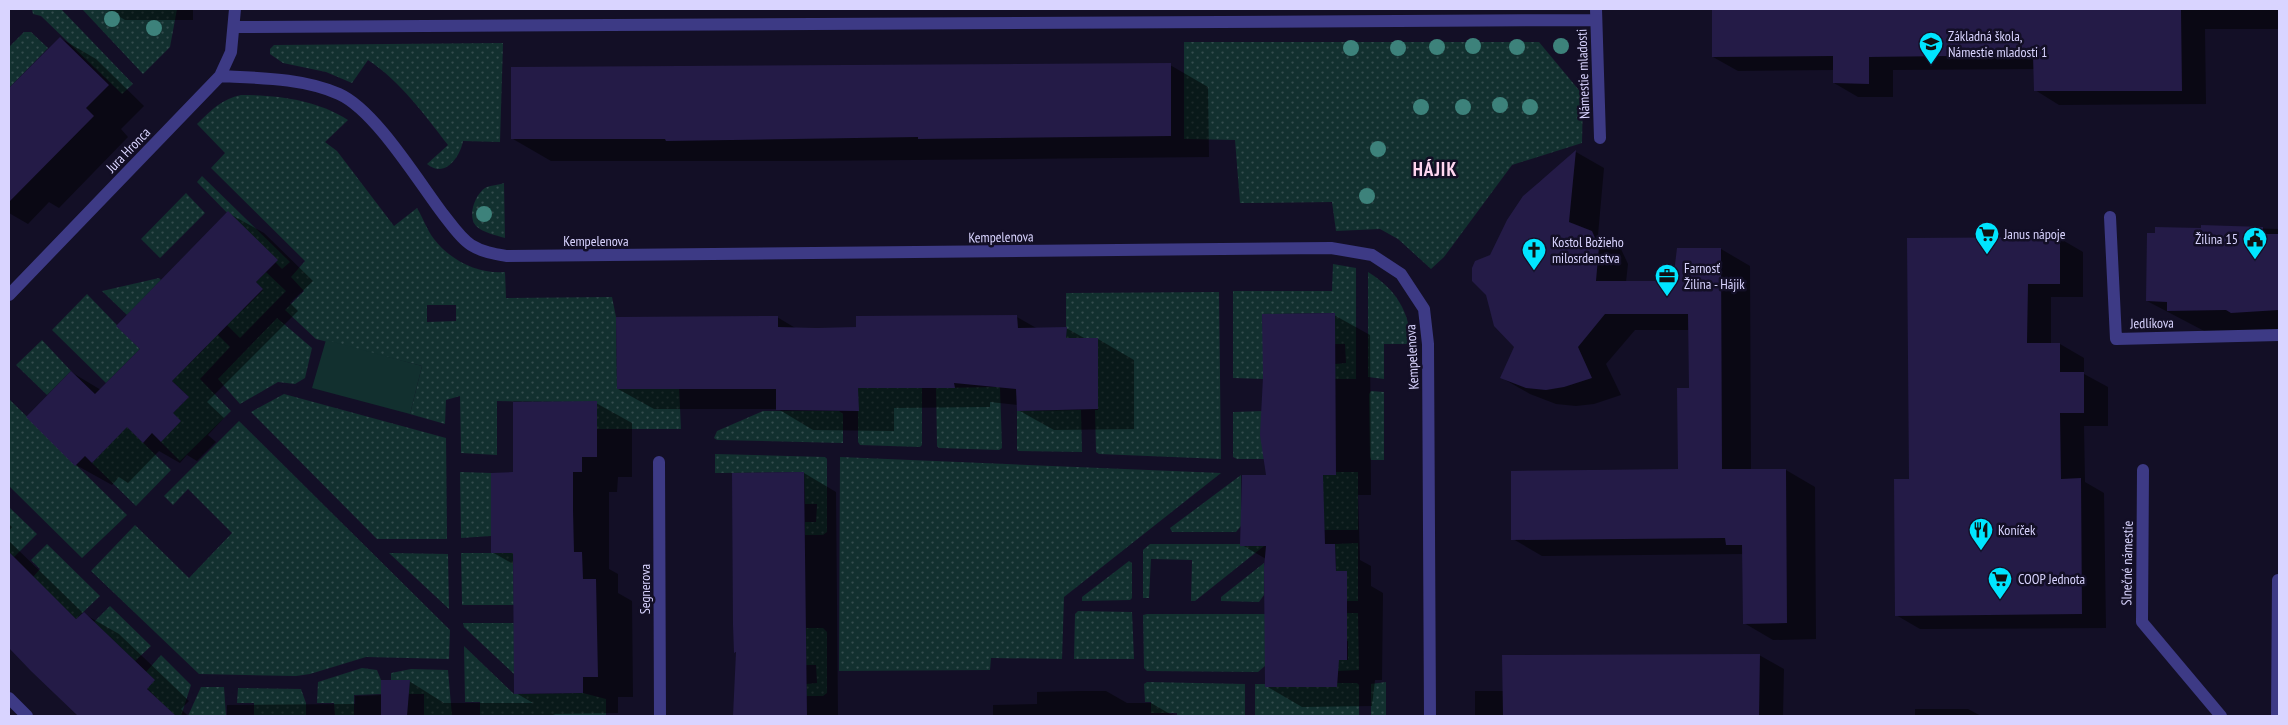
<svg xmlns="http://www.w3.org/2000/svg" width="2288" height="725" font-family="'PT Sans Narrow',sans-serif">
<style>
.grass{fill:url(#grass-dots);fill-rule:evenodd}
.pitch{fill:#12302f}
.shadow{fill:#0007}
.building{fill:#241b47}
.lines{fill:none;stroke-linecap:round;stroke-linejoin:round}
.minor{stroke:#3d3a85;stroke-width:12}
.tree{fill:#3d827b}
.labels{text-anchor:middle;stroke-width:5;stroke-linejoin:round;paint-order:stroke}
.poi-label{font-size:14px;fill:#d9d4ff;stroke:#130f26;text-anchor:start}
.street-label{font-size:14px;fill:#d9d4ff;stroke:#130f26}
.district-label{font-size:19px;font-weight:bold;letter-spacing:1px;fill:#ffd6f0;stroke:#130f26}
</style>
<defs>
<pattern id="grass-dots" width="8" height="8" patternUnits="userSpaceOnUse" patternTransform="scale(1.25)"><rect width="8" height="8" fill="#12302f"/><path d="M2 2h.1M6 6h.1" fill="none" stroke="#344d4e" stroke-width="1.8" stroke-linecap="round"/></pattern>
</defs>
<rect width="100%" height="100%" fill="#130f26"/>
<!-- grass -->
<path class="grass" d="M 32,9 L 61,9 L 133,84 L 122,94 L 41,16 L 33,14 Z
M 82,9 L 177,9 L 170,47 L 143,74 Z
M 24,32 L 31,32 L 48,48 L 9,88 L 9,47 Z
M 1184,42 L 1539,42 L 1583,95 L 1582,143 L 1512,165 L 1444,257 L 1431,269 L 1398,239 L 1380,229 L 1336,231 L 1332,202 L 1240,203 L 1235,140 L 1184,139 Z
M 503,43 L 500,142 L 463,141 C 460,157 445,179 427,164 L 448,145 C 424,114 401,82 368,60 L 352,83 L 326,72 L 283,63 L 270,54 L 270,49 L 274,45 Z
M 241,95 C 278,95 317,100 348,120 L 325,142 L 337,151 L 394,226 L 417,208 C 423,218 427,230 434,239 C 451,261 478,274 505,272 L 506,298 L 612,297 L 616,317 L 617,389 L 679,386 L 681,429 L 581,429 L 581,402 L 497,401 L 497,455 L 461,453 L 460,396 L 446,400 L 445,424 L 410,414 L 422,366 L 316,339 L 285,310 L 304,291 L 291,277 L 305,261 L 211,168 L 225,153 L 197,124 C 211,110 222,99 241,95 ZM 427,305 L 456,305 L 456,321 L 427,322 Z
M 202,176 L 290,262 L 282,269 L 197,182 Z
M 504,183 L 505,238 C 495,235 484,233 476,226 C 467,216 475,195 485,188 C 490,185 499,185 504,183 Z
M 186,193 L 205,213 L 160,258 L 141,239 Z
M 1333,264 L 1356,268 L 1356,379 L 1335,379 L 1335,364 L 1346,363 L 1345,344 L 1334,344 L 1334,313 L 1262,314 L 1266,377 L 1263,377 L 1263,379 L 1233,378 L 1233,291 L 1332,291 Z
M 266,272 L 286,291 L 240,338 L 220,318 L 235,302 L 243,310 L 263,290 L 256,282 Z
M 1368,272 C 1396,289 1410,312 1411,344 L 1384,344 L 1384,379 L 1368,377 Z
M 159,278 L 161,280 L 127,315 L 102,291 Z
M 1219,292 L 1221,459 L 1099,454 L 1096,452 L 1095,410 L 1098,410 L 1098,338 L 1066,338 L 1066,293 Z
M 87,294 L 140,349 L 106,383 L 52,330 Z
M 277,318 L 312,348 L 305,378 L 295,384 L 278,382 L 240,404 L 218,379 Z
M 210,327 L 230,347 L 200,379 L 231,411 L 180,461 L 161,442 L 173,413 L 189,397 L 165,374 L 187,366 L 207,346 L 199,339 Z
M 42,340 L 71,371 L 47,395 L 16,365 Z
M 1000,387 L 1002,448 L 999,450 L 939,448 L 937,446 L 936,388 Z
M 858,388 L 922,388 L 922,445 L 920,447 L 860,445 L 858,442 Z
M 1371,391 L 1384,392 L 1384,460 L 1371,460 L 1370,457 L 1369,394 Z
M 284,394 L 446,438 L 447,539 L 377,539 L 251,412 Z
M 9,399 L 127,515 L 82,558 L 9,486 Z
M 1081,410 L 1082,452 L 1018,451 L 1017,449 L 1017,411 Z
M 763,411 L 839,411 L 843,414 L 843,443 L 717,440 L 714,438 L 717,431 Z
M 1263,411 L 1264,459 L 1237,459 L 1233,457 L 1233,412 Z
M 119,419 L 171,470 L 136,506 L 92,463 L 111,443 Z
M 239,421 L 450,630 L 449,659 L 366,657 L 310,674 L 296,676 L 199,674 L 91,571 L 135,525 L 189,578 L 232,533 L 188,489 L 173,505 L 164,496 Z
M 715,454 L 825,457 L 827,459 L 827,532 L 823,535 L 805,535 L 805,522 L 816,522 L 817,504 L 805,504 L 804,472 L 715,473 Z
M 840,457 L 1221,473 L 1064,597 L 1062,659 L 991,658 L 990,670 L 839,671 Z
M 460,472 L 491,473 L 491,536 L 461,538 Z
M 1336,472 L 1358,472 L 1358,530 L 1313,530 L 1313,475 Z
M 1241,475 L 1241,526 L 1236,532 L 1172,532 L 1170,528 Z
M 9,507 L 37,534 L 13,558 L 9,553 Z
M 1358,543 L 1358,601 L 1336,601 L 1336,589 L 1347,589 L 1347,571 L 1336,571 L 1335,544 Z
M 47,544 L 100,596 L 76,619 L 33,577 L 40,569 L 31,560 Z
M 1150,544 L 1241,544 L 1241,546 L 1264,546 L 1195,601 L 1191,601 L 1192,560 L 1151,559 L 1149,598 L 1143,598 L 1143,550 Z
M 389,553 L 448,554 L 449,609 Z
M 461,553 L 513,553 L 514,605 L 462,605 Z
M 1129,561 L 1132,563 L 1132,598 L 1130,600 L 1082,601 L 1082,597 Z
M 1264,563 L 1264,595 L 1259,602 L 1221,601 L 1221,597 Z
M 110,606 L 151,646 L 135,661 L 94,622 Z
M 1078,611 L 1132,612 L 1134,659 L 1074,659 L 1075,614 Z
M 1336,613 L 1358,613 L 1359,670 L 1337,671 L 1337,660 L 1348,660 L 1348,641 L 1336,641 Z
M 1147,614 L 1265,614 L 1265,666 L 1258,672 L 1147,671 L 1144,668 L 1143,615 Z
M 463,623 L 514,623 L 514,674 L 464,627 Z
M 806,628 L 823,628 L 827,632 L 827,693 L 823,696 L 806,696 L 806,684 L 817,683 L 816,665 L 806,665 Z
M 464,646 L 514,694 L 583,693 L 606,699 L 606,716 L 480,716 L 480,702 L 465,702 Z
M 161,655 L 191,685 L 181,716 L 168,716 L 171,713 L 147,688 L 146,672 Z
M 362,668 L 377,670 L 381,680 L 381,694 L 354,695 L 354,716 L 335,716 L 334,703 L 317,703 L 318,682 Z
M 411,669 L 448,670 L 452,716 L 424,716 L 424,694 L 409,694 L 409,680 L 391,680 L 391,673 Z
M 1147,682 L 1245,684 L 1245,716 L 1177,716 L 1177,713 L 1151,713 L 1151,702 L 1145,702 L 1144,684 Z
M 1386,682 L 1386,716 L 1371,716 L 1371,684 Z
M 1337,683 L 1357,683 L 1359,685 L 1359,716 L 1255,716 L 1255,684 L 1265,684 L 1265,687 L 1336,687 Z
M 201,687 L 224,687 L 226,716 L 188,716 Z
M 238,688 L 301,689 L 306,703 L 306,716 L 254,716 L 254,703 L 237,703 Z"/>
<!-- pitch -->
<path class="pitch" d="M 326,340 L 422,366 L 410,414 L 312,388 Z"/>
<!-- shadow -->
<path class="shadow" d="M 107,9 L 193,9 L 193,20 L 125,20 Z
M 1713,9 L 2279,9 L 2279,29 L 2205,29 L 2206,104 L 2059,105 L 2035,90 L 2035,69 L 1893,70 L 1893,97 L 1858,97 L 1834,83 L 1834,70 L 1738,71 L 1713,57 Z
M 60,38 L 96,59 L 144,106 L 121,129 L 128,137 L 59,208 L 49,202 L 28,224 L 9,213 L 9,90 Z
M 1170,65 L 1208,87 L 1209,157 L 806,161 L 551,161 L 513,139 Z
M 1576,152 L 1604,168 L 1598,235 L 1621,249 L 1628,264 L 1626,282 L 1674,282 L 1721,249 L 1750,266 L 1751,470 L 1786,470 L 1815,487 L 1816,639 L 1773,640 L 1744,623 L 1744,554 L 1542,556 L 1513,539 L 1679,471 L 1690,389 L 1690,330 L 1635,330 L 1606,364 L 1621,395 L 1594,404 L 1576,406 L 1556,404 L 1530,394 L 1502,378 L 1515,347 L 1498,329 L 1490,310 L 1488,295 L 1491,256 L 1521,201 L 1538,183 Z
M 228,213 L 264,233 L 313,281 L 290,303 L 298,311 L 207,402 L 224,418 L 208,435 L 216,442 L 197,461 L 187,455 L 180,463 L 159,451 L 128,483 L 119,477 L 112,485 L 76,465 L 71,372 L 101,390 L 142,349 Z
M 2202,227 L 2279,229 L 2279,334 L 2208,333 L 2147,301 Z
M 2059,238 L 2083,252 L 2083,297 L 2051,297 L 2051,344 L 2060,344 L 2084,358 L 2084,374 L 2108,387 L 2108,426 L 2084,426 L 2085,482 L 2104,493 L 2106,628 L 1920,629 L 1896,615 L 1910,480 L 1908,239 Z
M 1334,315 L 1370,335 L 1371,495 L 1358,495 L 1360,560 L 1371,566 L 1371,586 L 1383,593 L 1382,680 L 1375,680 L 1372,706 L 1302,707 L 1266,686 L 1266,559 L 1242,545 L 1268,476 Z
M 777,317 L 797,329 L 857,328 L 1017,317 L 1038,329 L 1066,328 L 1086,339 L 1098,339 L 1134,360 L 1134,429 L 1054,430 L 1018,410 L 1018,405 L 990,402 L 990,407 L 894,408 L 894,431 L 813,430 L 778,409 L 654,409 L 618,389 Z
M 596,403 L 632,423 L 632,477 L 618,477 L 617,492 L 609,492 L 609,569 L 618,574 L 618,593 L 632,601 L 633,697 L 618,697 L 618,713 L 553,714 L 558,716 L 227,716 L 227,705 L 355,704 L 355,696 L 382,695 L 409,681 L 444,703 L 533,703 L 516,693 L 515,565 L 492,552 L 514,474 Z
M 804,473 L 836,492 L 838,716 L 736,716 L 737,653 L 735,652 L 734,474 Z
M 9,524 L 12,527 L 9,531 Z
M 9,541 L 84,614 L 119,634 L 189,701 L 181,709 L 188,716 L 80,716 L 9,647 Z
M 1759,655 L 1784,669 L 1783,716 L 1475,716 L 1475,691 L 1504,691 Z
M 1080,691 L 1106,691 L 1127,703 L 1151,703 L 1170,714 L 1181,716 L 879,716 L 993,715 L 993,705 L 1037,704 L 1037,692 Z
M 1915,709 L 1968,709 L 1981,716 L 1915,716 Z"/>
<!-- building -->
<path class="building" d="M 1712,9 L 2181,9 L 2182,91 L 2034,91 L 2033,55 L 1869,57 L 1869,84 L 1833,83 L 1833,56 L 1712,57 Z
M 60,37 L 109,85 L 86,108 L 94,116 L 9,202 L 9,88 Z
M 1171,63 L 1171,136 L 918,139 L 918,137 L 666,141 L 665,139 L 511,139 L 511,67 Z
M 1576,150 L 1569,222 L 1592,231 L 1599,247 L 1596,281 L 1673,281 L 1677,248 L 1721,248 L 1722,469 L 1786,469 L 1787,623 L 1743,624 L 1742,545 L 1726,545 L 1725,538 L 1511,540 L 1511,471 L 1678,469 L 1677,388 L 1689,388 L 1688,314 L 1605,314 L 1578,347 L 1592,378 L 1564,387 L 1546,390 L 1526,388 L 1500,378 L 1514,347 L 1494,326 L 1486,295 L 1472,281 L 1472,268 L 1475,261 L 1490,255 L 1507,220 L 1523,196 Z
M 228,211 L 278,260 L 256,282 L 263,289 L 172,381 L 189,397 L 173,413 L 181,421 L 161,442 L 152,433 L 143,443 L 127,427 L 92,463 L 85,456 L 75,466 L 26,417 L 71,371 L 95,394 L 140,349 L 116,326 Z
M 2201,225 L 2263,227 L 2263,234 L 2279,234 L 2279,310 L 2231,313 L 2226,310 L 2167,311 L 2167,302 L 2146,301 L 2147,233 L 2155,233 L 2155,227 L 2201,228 Z
M 2060,237 L 2060,284 L 2028,284 L 2027,343 L 2060,343 L 2060,372 L 2084,372 L 2084,413 L 2060,413 L 2061,479 L 2081,478 L 2082,614 L 1895,616 L 1894,479 L 1909,479 L 1907,238 Z
M 1335,313 L 1336,475 L 1323,475 L 1325,544 L 1335,544 L 1336,571 L 1347,571 L 1347,660 L 1339,660 L 1337,687 L 1265,687 L 1264,567 L 1266,546 L 1240,546 L 1242,475 L 1266,475 L 1260,435 L 1263,377 L 1262,314 Z
M 1017,315 L 1018,328 L 1067,327 L 1066,338 L 1098,338 L 1098,409 L 1017,411 L 1016,389 L 954,383 L 955,388 L 858,388 L 859,411 L 776,410 L 776,389 L 617,389 L 616,317 L 778,316 L 778,327 L 817,328 L 856,327 L 856,316 Z
M 597,401 L 597,457 L 582,457 L 582,472 L 573,472 L 573,510 L 574,552 L 582,552 L 583,579 L 596,579 L 598,677 L 583,677 L 583,693 L 514,694 L 513,553 L 491,553 L 491,473 L 513,472 L 513,402 Z
M 804,472 L 807,716 L 733,716 L 736,652 L 734,653 L 733,625 L 732,473 Z
M 9,552 L 76,619 L 84,612 L 155,680 L 147,689 L 176,716 L 78,716 L 31,671 L 9,648 Z
M 1760,654 L 1759,716 L 1503,716 L 1502,655 Z
M 381,680 L 410,680 L 407,716 L 381,716 Z"/>
<g class="lines">
<!-- minor -->
<path class="minor" d="M 1596,9 L 1600,138
M 235,27 L 1596,20
M 220,76 C 259,78 303,78 339,94 C 375,110 418,181 443,214 C 451,224 460,238 471,245 C 482,252 495,254 507,256 L 1331,248 L 1372,255 L 1401,274 L 1424,309 L 1428,344 L 1430,716
M 2110,217 L 2116,339 L 2279,335
M 9,295 L 220,76 L 231,52 L 235,9
M 659,462 L 660,716
M 2143,470 L 2142,622 L 2221,716
M 9,698 L 27,716
M 2277,716 L 2278,580"/>
</g>
<!-- trees -->
<g class="tree">
<circle cx="112" cy="19" r="8"/>
<circle cx="154" cy="28" r="8"/>
<circle cx="1473" cy="46" r="8"/>
<circle cx="1561" cy="46" r="8"/>
<circle cx="1437" cy="47" r="8"/>
<circle cx="1517" cy="47" r="8"/>
<circle cx="1351" cy="48" r="8"/>
<circle cx="1398" cy="48" r="8"/>
<circle cx="1500" cy="105" r="8"/>
<circle cx="1421" cy="107" r="8"/>
<circle cx="1463" cy="107" r="8"/>
<circle cx="1530" cy="107" r="8"/>
<circle cx="1378" cy="149" r="8"/>
<circle cx="1367" cy="196" r="8"/>
<circle cx="484" cy="214" r="8"/>
</g>
<!-- icons -->
<defs>
<symbol id="school-pin" viewBox="-11 -11 22 30"><path d="M0 17L-7.5 6A9.5 9.5 0 1 1 7.5 6Z" fill="#00e5ff" stroke="#130f26"/><path d="M0-5L7-2L0 1L-7-2ZM-4 1L0 2.5L4 1V4Q0 6-4 4Z" fill="#111"/></symbol>
<symbol id="supermarket-pin" viewBox="-11 -11 22 30"><path d="M0 17L-7.5 6A9.5 9.5 0 1 1 7.5 6Z" fill="#00e5ff" stroke="#130f26"/><path d="M-6-5.5h2.5l.6 2H6L4.5 2H-2.5L-4.4-4H-6ZM-1.5 3.2a1.3 1.3 0 1 0 .1 0ZM3 3.2a1.3 1.3 0 1 0 .1 0Z" fill="#111"/></symbol>
<symbol id="civic-pin" viewBox="-11 -11 22 30"><path d="M0 17L-7.5 6A9.5 9.5 0 1 1 7.5 6Z" fill="#00e5ff" stroke="#130f26"/><path d="M-.6-6.5H3V-4.5H.6V-3L4-1V1h2V6H-6V1h2V-1L-.6-3ZM-1.2 2.5V6h2.4V2.5Z" fill="#111"/></symbol>
<symbol id="church-pin" viewBox="-11 -11 22 30"><path d="M0 17L-7.5 6A9.5 9.5 0 1 1 7.5 6Z" fill="#00e5ff" stroke="#130f26"/><path d="M-1.2-6h2.4v3.5h3.3v2.4h-3.3V6h-2.4V-.1h-3.3v-2.4h3.3Z" fill="#111"/></symbol>
<symbol id="office-pin" viewBox="-11 -11 22 30"><path d="M0 17L-7.5 6A9.5 9.5 0 1 1 7.5 6Z" fill="#00e5ff" stroke="#130f26"/><path d="M-6-3h4V-5.5h4V-3h4V5H-6ZM-1-4.5V-3h2v-1.5ZM-6 0V1H6V0Z" fill="#111"/></symbol>
<symbol id="restaurant-pin" viewBox="-11 -11 22 30"><path d="M0 17L-7.5 6A9.5 9.5 0 1 1 7.5 6Z" fill="#00e5ff" stroke="#130f26"/><path d="M-5-6h1v4h1v-4h1v4h1v-4h1v5L-1.5 .5V6h-2V.5L-5-1ZM5-6V6H3V1.5H1.5Q1.5-4 5-6Z" fill="#111"/></symbol>
</defs>
<g fill-rule="evenodd">
<use href="#school-pin" x="1917" y="30" width="28" height="38"/>
<use href="#supermarket-pin" x="1973" y="220" width="28" height="38"/>
<use href="#civic-pin" x="2241" y="225" width="28" height="38"/>
<use href="#church-pin" x="1520" y="236" width="28" height="38"/>
<use href="#office-pin" x="1653" y="262" width="28" height="38"/>
<use href="#restaurant-pin" x="1967" y="516" width="28" height="38"/>
<use href="#supermarket-pin" x="1986" y="565" width="28" height="38"/>
</g>
<g class="labels">
<!-- poi labels -->
<g class="poi-label">
<text x="1948" y="41">Základná škola,<tspan x="1948" dy="16">Námestie mladosti 1</tspan></text>
<text x="2004" y="239">Janus nápoje</text>
<text x="2238" y="244" text-anchor="end">Žilina 15</text>
<text x="1552" y="247">Kostol Božieho<tspan x="1552" dy="16">milosrdenstva</tspan></text>
<text x="1684" y="273">Farnosť<tspan x="1684" dy="16">Žilina - Hájik</tspan></text>
<text x="1998" y="535">Koníček</text>
<text x="2018" y="584">COOP Jednota</text>
</g>
<!-- street labels -->
<g class="street-label">
<text transform="translate(1583 74) rotate(-92)" y="5">Námestie mladosti</text>
<text transform="translate(128 150) rotate(-46)" y="5">Jura Hronca</text>
<text transform="translate(1001 237) rotate(-1)" y="5">Kempelenova</text>
<text x="596" y="246">Kempelenova</text>
<text transform="translate(2152 323) rotate(-1)" y="5">Jedlíkova</text>
<text transform="translate(1412 357) rotate(-93)" y="5">Kempelenova</text>
<text transform="translate(2127 563) rotate(-89)" y="5">Slnečné námestie</text>
<text transform="translate(645 589) rotate(-90)" y="5">Segnerova</text>
</g>
<!-- district labels -->
<g class="district-label">
<text x="1435" y="176">HÁJIK</text>
</g>
</g>
<!-- border -->
<rect width="2288" height="725" fill="none" stroke="#d9d4ff" stroke-width="20"/>
</svg>
